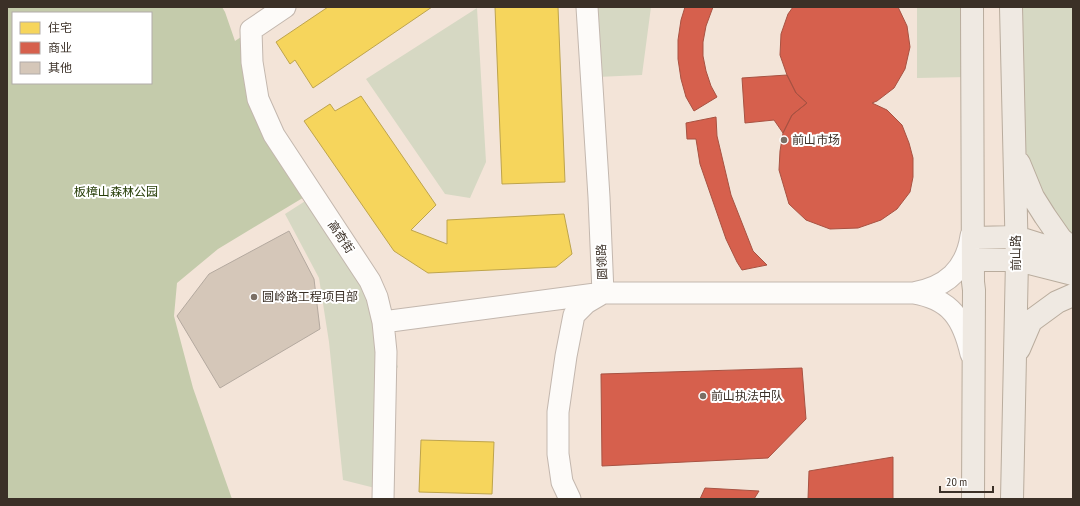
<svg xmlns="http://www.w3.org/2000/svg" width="1080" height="506" font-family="'PT Sans Narrow','Noto Sans SC',sans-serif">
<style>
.green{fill:#d6d8c3}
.forest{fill:#c4cbab;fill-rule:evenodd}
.homes{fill:#f6d55c;stroke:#bea44c}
.shops{fill:#d6604d;stroke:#a85242}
.building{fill:#d5c7b9;stroke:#b4a99f}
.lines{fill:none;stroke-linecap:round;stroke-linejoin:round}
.minor-casing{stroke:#c3b7ae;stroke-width:23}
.major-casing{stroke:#b9ac9d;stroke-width:24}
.minor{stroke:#fdfbf9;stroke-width:21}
.major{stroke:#efe9e2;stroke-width:22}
.poi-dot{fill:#7b6f65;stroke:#fff;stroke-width:1.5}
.labels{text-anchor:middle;stroke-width:4;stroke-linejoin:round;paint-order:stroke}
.poi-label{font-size:12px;fill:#3b3027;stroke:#fff;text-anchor:start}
.park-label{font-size:12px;fill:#273e08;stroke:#fff}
.street-label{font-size:12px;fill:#3b3027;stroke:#fff}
</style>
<rect width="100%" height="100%" fill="#f3e4d8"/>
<!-- green -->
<path class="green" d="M 593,7 L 651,7 L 642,75 L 597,77 Z
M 917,7 L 966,7 L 968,77 L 917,78 Z
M 1022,7 L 1073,7 L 1073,238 L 1053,213 L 1025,150 Z
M 477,8 L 486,162 L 470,198 L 445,194 L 366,79 Z
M 310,198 L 366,282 L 398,367 L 382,386 L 379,489 L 343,480 L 329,342 L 319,278 L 285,214 Z"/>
<!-- forest -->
<path class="forest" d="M 7,7 L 222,7 L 225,12 L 235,41 L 250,31 L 252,62 L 311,193 L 218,249 L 177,283 L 174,316 L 193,388 L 232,499 L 7,499 ZM 13,13 L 151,13 L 151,83 L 13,83 Z"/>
<!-- homes -->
<path class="homes" d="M 328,7 L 432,7 L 313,88 L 295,60 L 290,64 L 276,42 Z
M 495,7 L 558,7 L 565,182 L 502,184 Z
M 361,96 L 436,205 L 411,230 L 447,244 L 447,220 L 564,214 L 572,254 L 556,267 L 428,273 L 394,251 L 304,121 L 330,104 L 335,111 Z
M 421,440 L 494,442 L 492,494 L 419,492 Z"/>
<!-- shops -->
<path class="shops" d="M 685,7 L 713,7 L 706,26 L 703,42 L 703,56 L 706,71 L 711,86 L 717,97 L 694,111 L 686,97 L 681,79 L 678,59 L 678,40 L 681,20 Z
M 793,7 L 898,7 L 907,26 L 910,47 L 905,69 L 894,88 L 877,101 L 872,103 L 887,110 L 902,125 L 909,143 L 913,158 L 913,177 L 910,192 L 897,209 L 881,220 L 858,228 L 830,229 L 806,220 L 789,204 L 779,170 L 780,151 L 783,133 L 792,115 L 807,103 L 796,93 L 787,75 L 780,55 L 781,34 L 788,14 Z
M 787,75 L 796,93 L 807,103 L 792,115 L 783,133 L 774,120 L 745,123 L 742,78 Z
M 716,117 L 717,136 L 731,195 L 753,251 L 767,265 L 742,270 L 737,262 L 726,239 L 700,164 L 696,139 L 687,139 L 686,123 Z
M 802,368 L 806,419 L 768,458 L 602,466 L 601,374 Z
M 893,457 L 893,499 L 808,499 L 809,471 Z
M 705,488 L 759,491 L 754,499 L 700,499 Z"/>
<!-- building -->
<path class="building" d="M 289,231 L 314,279 L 320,329 L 220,388 L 177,316 L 209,274 Z"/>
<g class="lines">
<defs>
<path id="minor" d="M 285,7 L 251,30 L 252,62 L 258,99 L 274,135 L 370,281 L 377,297 L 383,322 L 386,352 L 383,499
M 971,236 C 966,270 946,287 913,293 C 951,299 963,319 971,354
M 383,322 L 603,293 L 913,293
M 570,499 L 562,482 L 558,454 L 558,412 L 566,356 L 574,315 L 586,303 L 603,293 L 599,197 L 587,7"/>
<path id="major" d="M 972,7 L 973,282 L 974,290 L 973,499
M 1011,7 L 1017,260 L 1012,499
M 1019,163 L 1033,197 L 1045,216 L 1061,239 L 1073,249
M 973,238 L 1016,237 L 1073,255
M 973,260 L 1017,260 L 1073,274
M 1019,349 L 1031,321 L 1057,302 L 1073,295"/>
</defs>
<!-- minor casing -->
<use href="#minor" class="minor-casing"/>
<!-- major casing -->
<use href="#major" class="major-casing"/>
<!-- minor -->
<use href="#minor" class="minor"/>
<!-- major -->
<use href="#major" class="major"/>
</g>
<!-- markers -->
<g class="poi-dot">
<circle cx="784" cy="140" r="4"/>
<circle cx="254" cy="297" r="4"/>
<circle cx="703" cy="396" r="4"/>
</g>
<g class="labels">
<!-- poi labels -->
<g class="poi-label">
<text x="792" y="144">前山市场</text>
<text x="262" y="301">圆岭路工程项目部</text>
<text x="711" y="400">前山执法中队</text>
</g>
<!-- park labels -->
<g class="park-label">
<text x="116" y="196">板樟山森林公园</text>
</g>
<!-- street labels -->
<g class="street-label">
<text transform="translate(341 237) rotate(56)" y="4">高奇街</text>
<text transform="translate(1016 253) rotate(-90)" y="4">前山路</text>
<text transform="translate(602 262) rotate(-92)" y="4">圆领路</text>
</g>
</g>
<!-- border -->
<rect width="1080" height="506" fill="none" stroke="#3b3027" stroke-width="16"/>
<!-- legend -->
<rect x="12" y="12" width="140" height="72" fill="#ffffff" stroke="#b1aca9"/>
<rect x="20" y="22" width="20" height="12" fill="#f6d55c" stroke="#b1aca9"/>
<text x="48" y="32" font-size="12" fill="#3b3027">住宅</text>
<rect x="20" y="42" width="20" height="12" fill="#d6604d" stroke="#b1aca9"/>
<text x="48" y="52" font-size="12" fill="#3b3027">商业</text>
<rect x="20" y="62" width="20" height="12" fill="#d5c7b9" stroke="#b1aca9"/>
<text x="48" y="72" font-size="12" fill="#3b3027">其他</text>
<!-- scale -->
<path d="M940 486v6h53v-6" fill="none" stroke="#3b3027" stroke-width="2"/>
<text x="946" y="486" font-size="12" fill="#3b3027" stroke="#ffffff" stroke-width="3" paint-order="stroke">20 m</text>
</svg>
